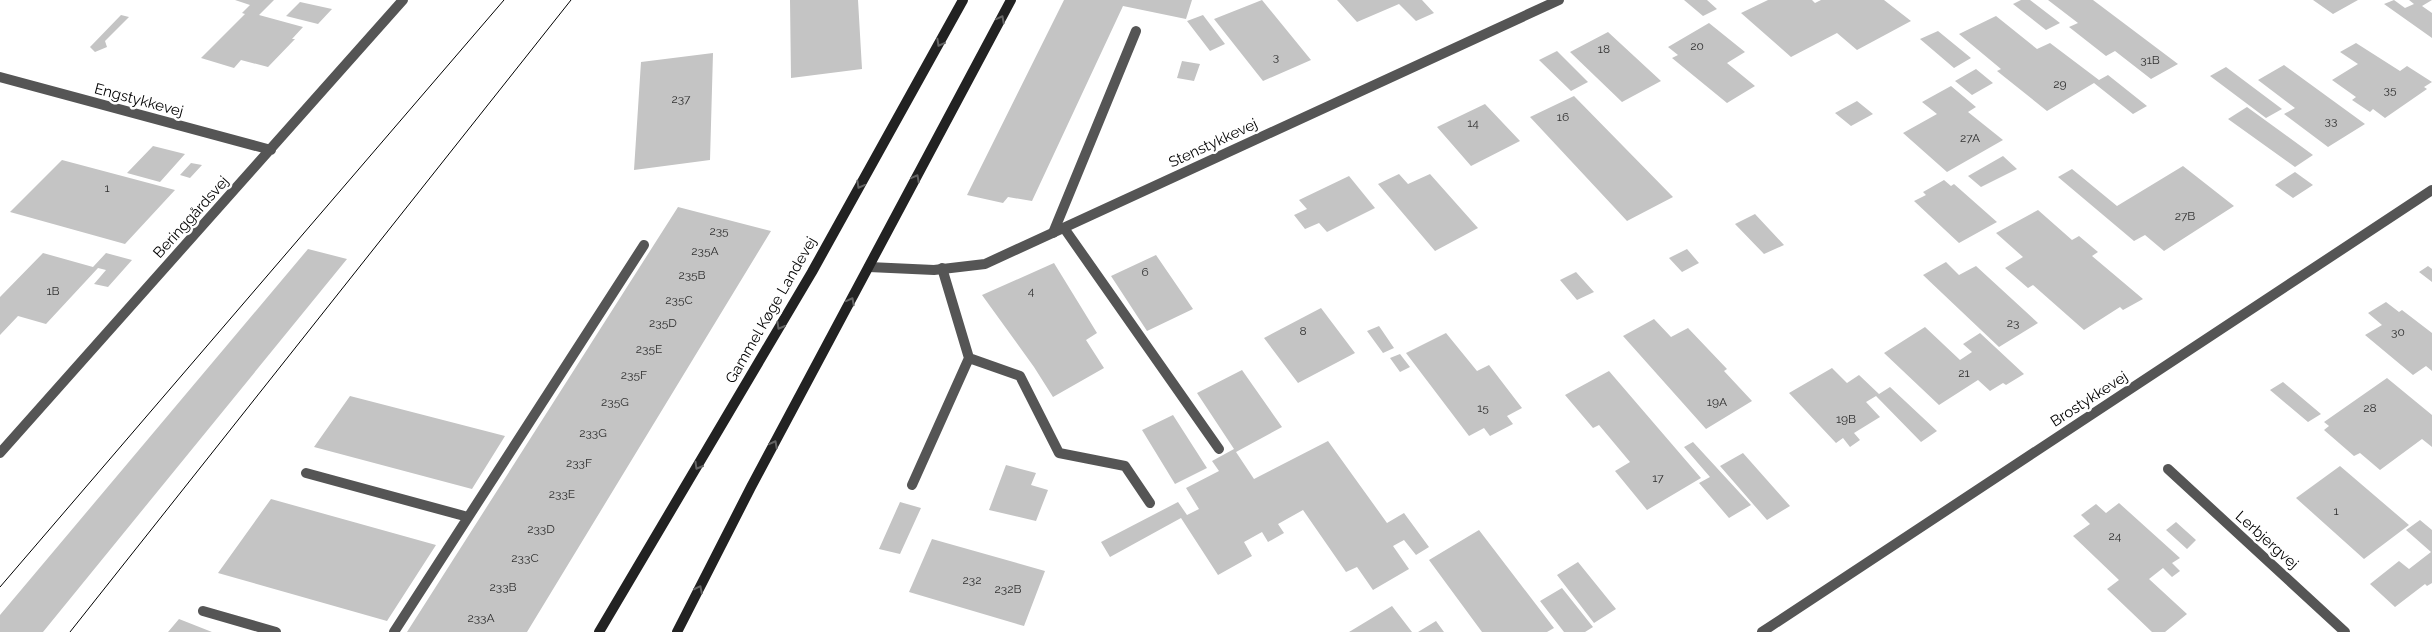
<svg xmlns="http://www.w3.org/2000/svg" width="2432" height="632" font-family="Raleway,sans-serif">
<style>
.building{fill:#c4c4c4}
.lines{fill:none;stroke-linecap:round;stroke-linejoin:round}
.service{stroke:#555;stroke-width:10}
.minor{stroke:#555;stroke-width:10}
.tertiary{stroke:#555;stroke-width:10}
.secondary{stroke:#222;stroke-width:10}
.tram{stroke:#000;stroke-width:1}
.oneway{stroke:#646464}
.labels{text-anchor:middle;stroke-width:5;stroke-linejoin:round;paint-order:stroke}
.number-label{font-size:12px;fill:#313131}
.street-label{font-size:15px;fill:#000;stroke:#fff}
</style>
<rect width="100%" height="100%" fill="#fff"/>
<!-- building -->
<path class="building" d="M 235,0 L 274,0 L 259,15 L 303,27 L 292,39 L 295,39 L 268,67 L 241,60 L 234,68 L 201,58 L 245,14 L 242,13 L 250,5 Z
M 790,0 L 858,0 L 862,69 L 791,78 Z
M 1064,0 L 1192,0 L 1186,19 L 1123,6 L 1032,201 L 1008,197 L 1003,203 L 967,195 Z
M 1262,0 L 1311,60 L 1263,81 L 1214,19 Z
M 1337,0 L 1422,0 L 1434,13 L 1416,21 L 1399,4 L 1357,22 Z
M 1684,0 L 1707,0 L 1717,9 L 1703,16 Z
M 1768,0 L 1812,0 L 1815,3 L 1821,0 L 1884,0 L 1911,21 L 1857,50 L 1837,33 L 1791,57 L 1741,13 Z
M 2021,0 L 2030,0 L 2060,23 L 2046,30 L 2013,4 Z
M 2048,0 L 2093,0 L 2178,64 L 2151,79 L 2115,51 L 2106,56 L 2069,27 L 2078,23 Z
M 2313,0 L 2358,0 L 2333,14 Z
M 2394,0 L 2405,8 L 2414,4 L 2409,0 L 2432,0 L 2422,6 L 2432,13 L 2432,38 L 2384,4 Z
M 300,2 L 332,9 L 318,24 L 286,16 Z
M 121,15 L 129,17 L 105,41 L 107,47 L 95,52 L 90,47 Z
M 1203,15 L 1225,44 L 1210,51 L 1187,21 Z
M 1996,16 L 2037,49 L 2050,43 L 2099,80 L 2108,75 L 2147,106 L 2133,114 L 2094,83 L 2047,111 L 1997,71 L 2001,69 L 1959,34 Z
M 1709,23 L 1745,52 L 1727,63 L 1755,86 L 1727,103 L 1672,58 L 1678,55 L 1668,47 Z
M 1938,31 L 1971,58 L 1954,68 L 1920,39 Z
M 1608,32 L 1661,81 L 1622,102 L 1570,52 Z
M 2356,43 L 2400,71 L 2407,66 L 2432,82 L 2424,87 L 2427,89 L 2385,118 L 2373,109 L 2370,112 L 2352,100 L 2356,97 L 2332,80 L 2358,64 L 2340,52 Z
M 1557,51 L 1588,82 L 1571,91 L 1539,60 Z
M 713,53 L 710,160 L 634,170 L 641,62 Z
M 1182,61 L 1200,64 L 1194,81 L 1177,78 Z
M 2284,65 L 2365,124 L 2328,147 L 2284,114 L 2295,108 L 2258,80 Z
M 2226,67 L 2282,109 L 2266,118 L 2210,76 Z
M 1976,69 L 1993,83 L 1972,95 L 1955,81 Z
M 1951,86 L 1976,107 L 1968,112 L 2003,140 L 1947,172 L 1903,133 L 1937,114 L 1922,102 Z
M 1574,96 L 1673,197 L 1627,221 L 1530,117 Z
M 1857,101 L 1873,114 L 1851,126 L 1835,113 Z
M 1485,104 L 1520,141 L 1471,166 L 1437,127 Z
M 2247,107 L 2313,155 L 2295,167 L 2228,119 Z
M 153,146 L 185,154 L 160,182 L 127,173 Z
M 2003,156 L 2017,169 L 1981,187 L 1968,176 Z
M 62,160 L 175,190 L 125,244 L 10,212 Z
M 191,163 L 202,165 L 190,178 L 180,175 Z
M 2183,166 L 2234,206 L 2164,251 L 2145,235 L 2134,241 L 2058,177 L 2072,169 L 2117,206 Z
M 2295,172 L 2313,185 L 2293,198 L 2275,185 Z
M 1399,174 L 1408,184 L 1430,174 L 1478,228 L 1435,251 L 1378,184 Z
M 1349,176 L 1375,208 L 1327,232 L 1319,223 L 1305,229 L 1294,215 L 1307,209 L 1299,200 Z
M 1944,180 L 1951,186 L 1954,184 L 1997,222 L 1959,243 L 1914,201 L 1926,195 L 1923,192 Z
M 678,207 L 771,231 L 527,632 L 407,632 Z
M 2038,210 L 2072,240 L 2079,236 L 2098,252 L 2092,256 L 2143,299 L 2123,310 L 2120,307 L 2084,330 L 2033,285 L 2028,288 L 2005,268 L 2023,257 L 1996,233 Z
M 1755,214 L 1784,245 L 1764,254 L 1735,224 Z
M 308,249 L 347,259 L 43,632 L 0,632 L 0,615 Z
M 1687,249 L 1699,263 L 1682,272 L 1669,258 Z
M 43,253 L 93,267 L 106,253 L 132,260 L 108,287 L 94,284 L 106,270 L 98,268 L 46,324 L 18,316 L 0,335 L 0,297 Z
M 1156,255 L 1193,309 L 1147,331 L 1111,276 Z
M 1946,262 L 1959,275 L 1976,266 L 2038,323 L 1999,347 L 1923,275 Z
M 1054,263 L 1097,333 L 1086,340 L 1104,368 L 1053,397 L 1034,367 L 982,295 Z
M 2428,266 L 2432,269 L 2432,282 L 2419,272 Z
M 1576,272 L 1594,292 L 1577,300 L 1560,280 Z
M 2386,302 L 2399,312 L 2402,310 L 2432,333 L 2432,371 L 2426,366 L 2413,375 L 2365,335 L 2382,325 L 2368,313 Z
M 1321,308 L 1355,353 L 1298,383 L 1264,338 Z
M 1654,319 L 1671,337 L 1688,328 L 1727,369 L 1724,371 L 1752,401 L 1706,429 L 1623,336 Z
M 1379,326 L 1394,348 L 1383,353 L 1367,331 Z
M 1925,327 L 1960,360 L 1972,352 L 1963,344 L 1980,333 L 2024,374 L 2006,385 L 2003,383 L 1990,391 L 1978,380 L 1939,405 L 1884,353 Z
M 1446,333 L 1477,371 L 1489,365 L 1522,408 L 1507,416 L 1513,424 L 1490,436 L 1484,428 L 1469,436 L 1406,353 Z
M 1400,354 L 1410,367 L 1400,372 L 1390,358 Z
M 1832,368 L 1847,383 L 1859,375 L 1879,394 L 1890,387 L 1937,431 L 1921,442 L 1876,396 L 1866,402 L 1880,417 L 1854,433 L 1860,440 L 1850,447 L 1843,438 L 1836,443 L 1789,393 Z
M 1242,370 L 1282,427 L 1236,452 L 1254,479 L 1328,441 L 1387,523 L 1404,513 L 1429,547 L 1416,555 L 1404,540 L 1393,546 L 1409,569 L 1373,590 L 1357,567 L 1346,572 L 1303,510 L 1278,524 L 1284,533 L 1268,542 L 1262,532 L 1244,542 L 1252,556 L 1218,575 L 1181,518 L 1110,557 L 1101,542 L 1178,502 L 1187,515 L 1199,509 L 1186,488 L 1219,471 L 1212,461 L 1234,449 L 1197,393 Z
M 1609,371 L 1701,478 L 1647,510 L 1615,471 L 1630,462 L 1599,425 L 1593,428 L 1565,395 Z
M 2387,378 L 2432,415 L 2432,447 L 2422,439 L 2380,470 L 2360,453 L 2354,456 L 2324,430 L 2329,426 L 2324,422 Z
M 2283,382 L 2321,414 L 2308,422 L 2270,390 Z
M 350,396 L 505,436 L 472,489 L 314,447 Z
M 1173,415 L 1207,468 L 1175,484 L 1142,430 Z
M 1693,442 L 1751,505 L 1729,518 L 1699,483 L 1710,477 L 1684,447 Z
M 1743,453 L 1790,506 L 1767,520 L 1720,466 Z
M 1006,465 L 1036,473 L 1031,485 L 1048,490 L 1036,521 L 989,510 Z
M 2340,466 L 2409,525 L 2364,559 L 2296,498 Z
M 271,499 L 436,545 L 387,621 L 218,573 Z
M 900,502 L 921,508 L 900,554 L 879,549 Z
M 2119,503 L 2180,558 L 2172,563 L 2180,571 L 2172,577 L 2163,568 L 2149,579 L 2187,614 L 2165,632 L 2152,632 L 2107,589 L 2119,580 L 2073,536 L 2090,524 L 2081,515 L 2096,504 L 2106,513 Z
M 2420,520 L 2432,530 L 2432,583 L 2427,586 L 2425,584 L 2395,607 L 2370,584 L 2399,561 L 2409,569 L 2431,552 L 2406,530 Z
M 2176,522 L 2196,540 L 2187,549 L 2166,530 Z
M 1479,530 L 1554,628 L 1547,632 L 1482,632 L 1429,560 Z
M 932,539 L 1045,571 L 1024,626 L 909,592 Z
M 1578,562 L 1616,609 L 1594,623 L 1557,575 Z
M 1562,588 L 1593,627 L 1585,632 L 1564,632 L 1540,601 Z
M 1392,606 L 1412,632 L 1349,632 Z
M 179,619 L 212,632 L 168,632 Z
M 1436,621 L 1444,632 L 1418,632 Z"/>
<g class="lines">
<!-- service -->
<path class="service" d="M 1064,228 L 1219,449
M 1053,233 L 1136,31
M 942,268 L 969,358 L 1020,376 L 1059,453 L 1125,466 L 1150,503
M 306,473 L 468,517
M 912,485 L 969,358
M 203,611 L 276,632
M 394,632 L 644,245"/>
<!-- minor -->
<path class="minor" d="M 0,77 L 271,150
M 869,267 L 934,270 L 985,264 L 1559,0
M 0,453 L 403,0
M 2168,469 L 2345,632"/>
<!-- tertiary -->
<path class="tertiary" d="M 1762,632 L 2432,190"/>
<!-- secondary -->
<path class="secondary" d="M 599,632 L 812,272 L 963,0
M 677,632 L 751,487 L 1011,0"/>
<!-- tram -->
<path class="tram" d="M 0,587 L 504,0
M 70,632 L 571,0"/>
</g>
<!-- one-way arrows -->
<defs><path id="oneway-chevron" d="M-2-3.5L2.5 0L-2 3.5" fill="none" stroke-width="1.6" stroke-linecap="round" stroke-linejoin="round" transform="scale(1.25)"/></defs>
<g class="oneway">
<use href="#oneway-chevron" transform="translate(1001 19) rotate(-62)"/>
<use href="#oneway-chevron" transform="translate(940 43) rotate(119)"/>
<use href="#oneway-chevron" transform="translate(916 178) rotate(-62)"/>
<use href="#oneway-chevron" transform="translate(860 185) rotate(119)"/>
<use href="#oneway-chevron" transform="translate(851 301) rotate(-62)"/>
<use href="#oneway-chevron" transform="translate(780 326) rotate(120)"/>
<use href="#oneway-chevron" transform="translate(774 444) rotate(-62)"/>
<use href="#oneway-chevron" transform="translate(698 466) rotate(120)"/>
<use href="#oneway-chevron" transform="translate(699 589) rotate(-63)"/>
</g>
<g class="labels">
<!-- number labels -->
<g class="number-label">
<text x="1697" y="50">20</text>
<text x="1604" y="53">18</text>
<text x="1276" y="61">3</text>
<text x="2150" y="64">31B</text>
<text x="2060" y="88">29</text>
<text x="2390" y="94">35</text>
<text x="681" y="103">237</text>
<text x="1563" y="121">16</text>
<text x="2331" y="125">33</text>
<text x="1473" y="127">14</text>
<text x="1970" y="142">27A</text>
<text x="107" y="192">1</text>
<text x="2185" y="220">27B</text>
<text x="719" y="235">235</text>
<text x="705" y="255">235A</text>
<text x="1145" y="276">6</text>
<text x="692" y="279">235B</text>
<text x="53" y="295">1B</text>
<text x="1031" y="295">4</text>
<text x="679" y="304">235C</text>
<text x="663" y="327">235D</text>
<text x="2013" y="327">23</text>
<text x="1303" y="335">8</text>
<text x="2398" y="336">30</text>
<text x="649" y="353">235E</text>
<text x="1964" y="377">21</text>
<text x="634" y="379">235F</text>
<text x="615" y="406">235G</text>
<text x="1717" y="406">19A</text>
<text x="1483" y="412">15</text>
<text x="2370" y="412">28</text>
<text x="1846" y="423">19B</text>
<text x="593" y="437">233G</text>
<text x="579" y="467">233F</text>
<text x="1658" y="482">17</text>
<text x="562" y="498">233E</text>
<text x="2336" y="515">1</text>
<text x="541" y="533">233D</text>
<text x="2115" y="540">24</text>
<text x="525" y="562">233C</text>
<text x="972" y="584">232</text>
<text x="503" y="591">233B</text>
<text x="1008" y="593">232B</text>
<text x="481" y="622">233A</text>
</g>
<!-- street labels -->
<g class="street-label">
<text transform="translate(139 100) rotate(15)" y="5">Engstykkevej</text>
<text transform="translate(1213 143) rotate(-25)" y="5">Stenstykkevej</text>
<text transform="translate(191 217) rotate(-48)" y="5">Beringgårdsvej</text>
<text transform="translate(771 310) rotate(-60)" y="5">Gammel Køge Landevej</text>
<text transform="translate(2089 399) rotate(-33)" y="5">Brostykkevej</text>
<text transform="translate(2267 540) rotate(42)" y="5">Lerbjergvej</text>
</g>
</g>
</svg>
